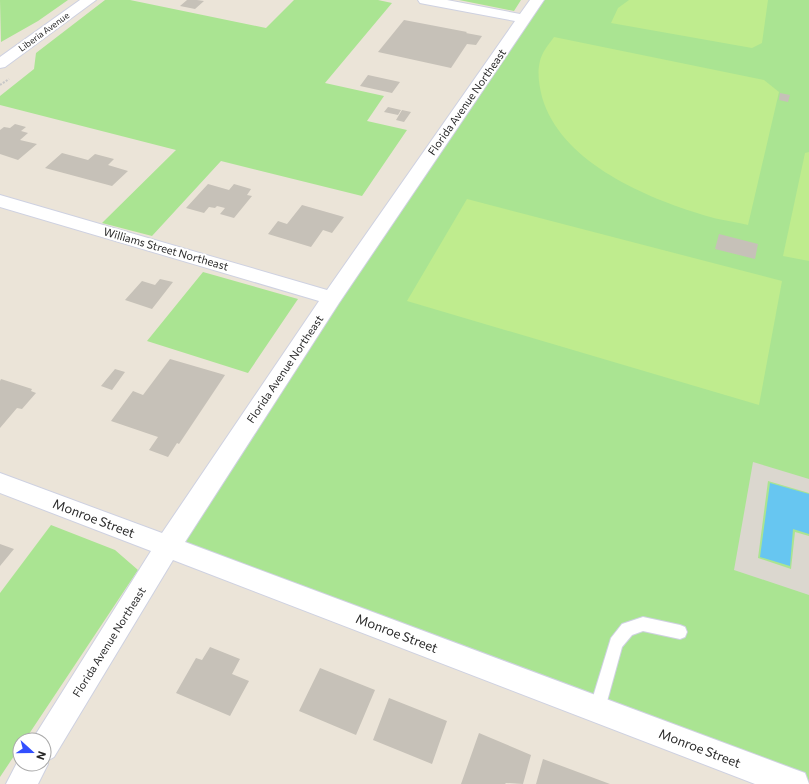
<svg xmlns="http://www.w3.org/2000/svg" width="809" height="784" font-family="Commissioner,sans-serif">
<style>
.green{fill:#aae492}
.pitch{fill:#bfec8e}
.plaza{fill:#dbd7cf}
.water{fill:#67c6f1}
.building{fill:#c6c1b8}
.lines{fill:none;stroke-linecap:round;stroke-linejoin:round}
.lane-casing{stroke:#ced1e1;stroke-width:2}
.street-casing{stroke:#ced1e1;stroke-width:2}
.path{stroke:#c7c7c7;stroke-width:2;stroke-dasharray:2 1.5;stroke-linecap:butt}
.lane{fill:#fff;fill-rule:evenodd}
.street{fill:#fff;fill-rule:evenodd}
.labels{text-anchor:middle;stroke-width:4;stroke-linejoin:round;paint-order:stroke}
.far-street-label{font-size:9px;fill:#282828;stroke:#fff}
.street-label{font-size:11px;fill:#282828;stroke:#fff}
.near-street-label{font-size:13px;fill:#282828;stroke:#fff}
</style>
<rect width="100%" height="100%" fill="#ebe4d8"/>
<!-- green -->
<path class="green" d="M 0,0 L 68,0 L 38,21 L 1,42 Z
M 105,0 L 130,0 L 266,28 L 294,0 L 378,0 L 392,3 L 325,83 L 384,96 L 367,121 L 407,130 L 362,196 L 221,161 L 152,236 L 102,223 L 176,150 L 0,105 L 0,96 L 34,69 L 36,53 Z
M 459,0 L 521,0 L 514,11 Z
M 537,0 L 809,0 L 809,784 L 168,546 Z
M 203,272 L 298,299 L 248,373 L 147,341 Z
M 51,525 L 115,550 L 138,570 L 25,740 L 20,740 L 20,747 L 0,777 L 0,593 Z"/>
<!-- pitch -->
<path class="pitch" d="M 629,0 L 768,0 L 762,43 L 752,48 L 611,23 L 618,8 Z
M 554,37 L 764,80 L 779,92 L 748,225 C 731,221 713,219 697,213 C 640,195 560,160 542,97 C 539,85 537,72 540,61 C 542,52 549,44 554,37 Z
M 809,152 L 809,261 L 783,256 L 805,153 Z
M 467,199 L 782,281 L 759,405 L 407,301 Z"/>
<!-- plaza -->
<path class="plaza" d="M 753,462 L 809,479 L 809,493 L 768,481 L 758,558 L 791,569 L 795,532 L 809,536 L 809,595 L 734,570 Z"/>
<!-- water -->
<path class="water" d="M 770,483 L 809,494 L 809,534 L 793,529 L 790,566 L 760,557 Z"/>
<!-- building -->
<path class="building" d="M 187,0 L 197,0 L 204,1 L 195,9 L 180,6 Z
M 404,20 L 467,32 L 466,33 L 482,36 L 476,45 L 467,44 L 451,68 L 378,52 Z
M 368,75 L 400,82 L 392,93 L 360,86 Z
M 780,93 L 790,95 L 788,102 L 779,100 Z
M 388,107 L 401,110 L 398,115 L 384,112 Z
M 402,110 L 411,112 L 404,122 L 396,120 Z
M 15,124 L 26,127 L 21,131 L 28,133 L 20,140 L 37,144 L 18,160 L 0,154 L 0,130 L 4,127 L 10,128 Z
M 62,153 L 88,160 L 95,154 L 114,159 L 108,165 L 128,171 L 112,186 L 45,168 Z
M 208,184 L 229,190 L 234,184 L 251,189 L 247,195 L 252,196 L 234,218 L 220,214 L 225,208 L 217,206 L 215,208 L 209,207 L 204,213 L 186,208 Z
M 302,205 L 344,217 L 332,233 L 323,230 L 311,247 L 268,234 L 278,221 L 287,224 Z
M 719,234 L 758,244 L 755,259 L 715,249 Z
M 160,279 L 173,282 L 152,309 L 125,300 L 142,281 L 155,285 Z
M 170,359 L 225,375 L 179,444 L 177,443 L 168,457 L 149,450 L 158,437 L 111,421 L 133,391 L 143,395 Z
M 115,369 L 125,372 L 112,390 L 101,386 Z
M 1,379 L 32,389 L 31,391 L 36,393 L 22,409 L 17,408 L 0,428 L 0,381 Z
M 0,544 L 14,549 L 0,566 Z
M 210,647 L 240,659 L 232,674 L 249,681 L 230,716 L 176,693 L 196,658 L 202,660 Z
M 320,668 L 375,690 L 356,735 L 299,711 Z
M 389,698 L 447,721 L 432,764 L 373,740 Z
M 479,733 L 531,755 L 523,784 L 506,783 L 505,784 L 461,784 Z
M 543,759 L 610,784 L 536,784 Z"/>
<g class="lines">
<defs>
<path id="lane" d="M 643,617 L 680,625 L 685,627 L 687,632 L 685,637 L 680,639 L 643,631 L 632,635 L 622,647 L 603,716 L 597,718 L 591,716 L 589,710 L 611,638 L 622,624 Z"/>
<path id="street" d="M 80,0 L 96,0 L 5,67 L 0,68 L 0,57 Z
M 418,0 L 447,0 L 520,14 L 530,0 L 544,0 L 339,303 L 185,542 L 794,769 L 805,773 L 809,784 L 755,784 L 173,560 L 54,757 L 47,761 L 48,764 L 38,784 L 6,784 L 20,757 L 20,764 L 44,764 L 44,740 L 32,740 L 34,737 L 151,551 L 0,493 L 0,473 L 162,533 L 319,301 L 0,207 L 0,195 L 327,290 L 515,21 L 425,4 L 420,3 Z"/>
</defs>
<!-- lane casing -->
<use href="#lane" class="lane-casing"/>
<!-- street casing -->
<use href="#street" class="street-casing"/>
<!-- path -->
<path class="path" d="M 0,85 L 9,79"/>
<!-- lane -->
<use href="#lane" class="lane"/>
<!-- street -->
<use href="#street" class="street"/>
</g>
<g class="labels">
<!-- far-street labels -->
<g class="far-street-label">
<text transform="translate(44 32) rotate(-36)" y="3">Liberia Avenue</text>
</g>
<!-- street labels -->
<g class="street-label">
<text transform="translate(467 102) rotate(-55)" y="4">Florida Avenue Northeast</text>
<text transform="translate(166 249) rotate(16)" y="4">Williams Street Northeast</text>
<text transform="translate(285 369) rotate(-56)" y="4">Florida Avenue Northeast</text>
<text transform="translate(109 642) rotate(-58)" y="4">Florida Avenue Northeast</text>
</g>
<!-- near-street labels -->
<g class="near-street-label">
<text transform="translate(94 518) rotate(21)" y="5">Monroe Street</text>
<text transform="translate(397 633) rotate(21)" y="5">Monroe Street</text>
<text transform="translate(700 748) rotate(21)" y="5">Monroe Street</text>
</g>
</g>
<!-- north arrow -->
<g transform="translate(32 752) rotate(111)"><circle r="19" fill="#ffffff" stroke="#a9a9a9"/>
<path d="M0-3L7 15L0 10L-7 15Z" fill="#324ffe"/>
<text y="-6" font-size="11" font-weight="bold" text-anchor="middle" fill="#282828">N</text>
</g>
</svg>
